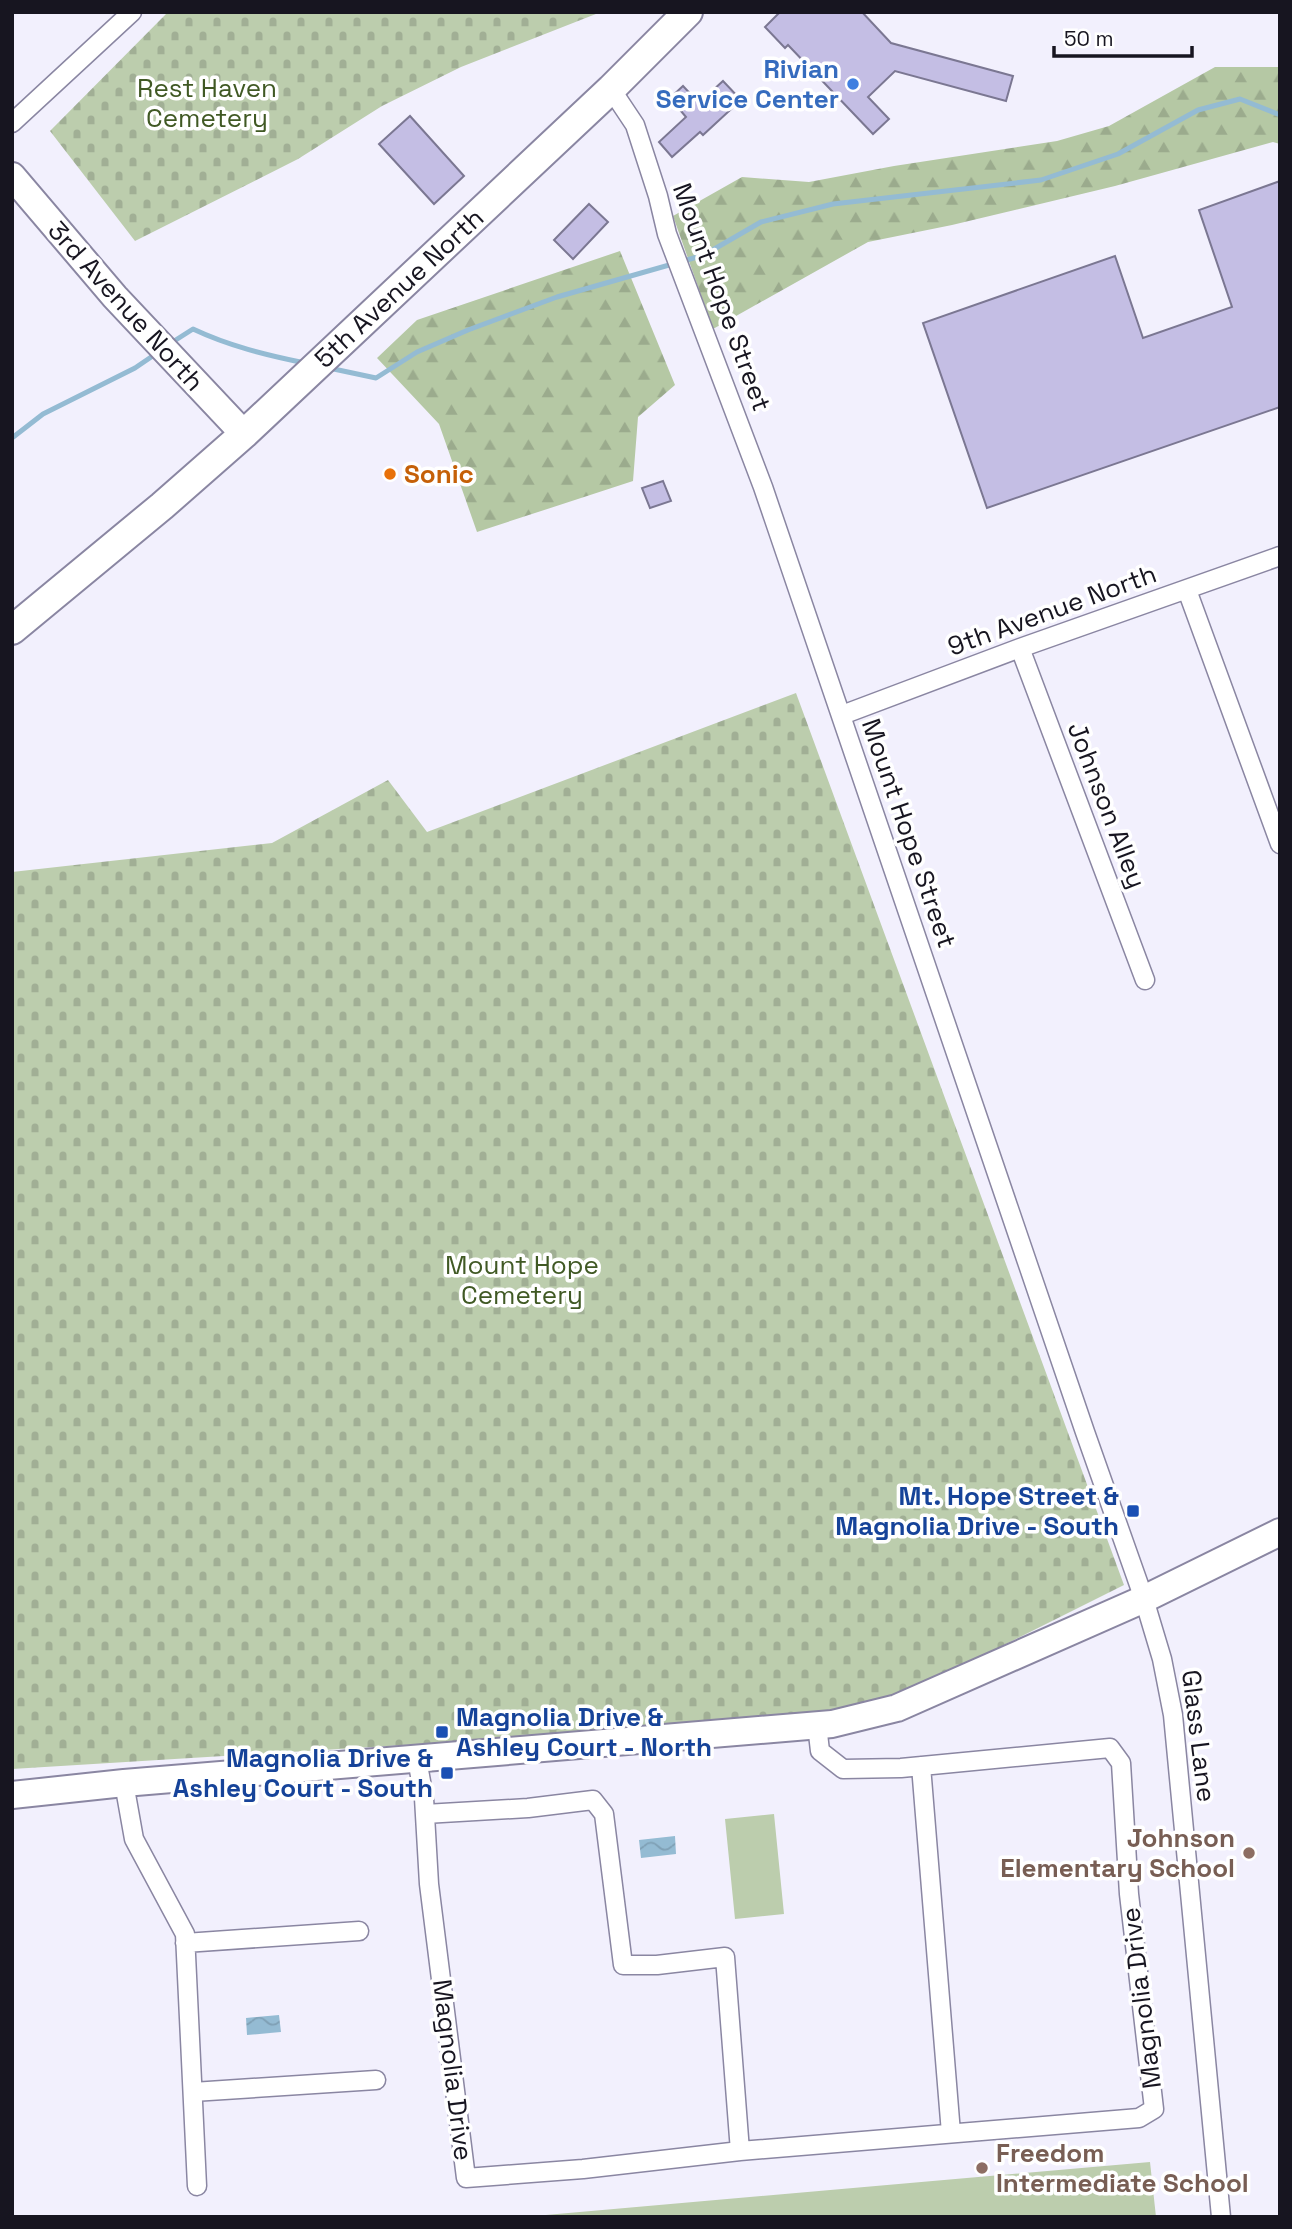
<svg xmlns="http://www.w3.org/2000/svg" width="1292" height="2229" font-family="'Space Grotesk',sans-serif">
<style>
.green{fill:#bccdad}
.forest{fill:url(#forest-firs)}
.cemetery{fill:url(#cemetery-stones)}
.water{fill:url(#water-waves)}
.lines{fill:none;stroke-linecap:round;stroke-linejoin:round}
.stream{stroke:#94bbd3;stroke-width:5}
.building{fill:#c4bee4;stroke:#7b7792;stroke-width:2}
.street-casing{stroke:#8a86a2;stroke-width:21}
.secondary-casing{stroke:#8a86a2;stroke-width:30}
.primary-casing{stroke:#8a86a2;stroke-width:32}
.street{stroke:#fff;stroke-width:18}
.secondary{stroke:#fff;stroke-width:26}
.primary{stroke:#fff;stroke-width:28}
.shop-dot{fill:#3f7fe0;stroke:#fff;stroke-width:2.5}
.food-dot{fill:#e8710a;stroke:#fff;stroke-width:2.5}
.transit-dot{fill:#1a4fb4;stroke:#fff;stroke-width:2.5}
.education-dot{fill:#8d6e63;stroke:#fff;stroke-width:2.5}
.labels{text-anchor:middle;stroke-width:7;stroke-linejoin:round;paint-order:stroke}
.shop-label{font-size:26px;font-weight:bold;fill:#366cbe;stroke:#fff;text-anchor:end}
.park-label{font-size:26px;fill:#405924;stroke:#fff}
.street-label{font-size:26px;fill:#171520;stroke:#fff}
.food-label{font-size:26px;font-weight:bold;fill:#c56008;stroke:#fff;text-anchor:start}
.transit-label{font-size:26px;font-weight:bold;fill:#164399;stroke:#fff;text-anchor:end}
.education-label{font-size:26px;font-weight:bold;fill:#785e54;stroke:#fff;text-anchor:end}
</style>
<defs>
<pattern id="forest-firs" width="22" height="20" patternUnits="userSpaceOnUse" patternTransform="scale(1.75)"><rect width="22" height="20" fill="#b5c8a4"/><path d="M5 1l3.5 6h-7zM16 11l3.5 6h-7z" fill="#9bab8d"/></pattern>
<pattern id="cemetery-stones" width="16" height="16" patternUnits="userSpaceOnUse" patternTransform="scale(1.75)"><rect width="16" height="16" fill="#bccdad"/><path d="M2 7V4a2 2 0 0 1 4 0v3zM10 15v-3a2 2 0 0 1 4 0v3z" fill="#a1af95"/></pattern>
<pattern id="water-waves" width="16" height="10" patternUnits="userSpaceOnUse" patternTransform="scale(1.75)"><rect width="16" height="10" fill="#94bbd3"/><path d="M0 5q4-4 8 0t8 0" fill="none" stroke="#7fa0b5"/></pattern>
</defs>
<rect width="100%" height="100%" fill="#f2f0fd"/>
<!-- green -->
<path class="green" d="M 774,1814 L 784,1914 L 735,1919 L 725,1819 Z
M 1150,2162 L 1156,2217 L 523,2217 Z"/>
<!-- forest -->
<path class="forest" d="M 1215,67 L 1280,67 L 1280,144 L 1273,142 L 1115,186 L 952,225 L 868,242 L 713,329 L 673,216 L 742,177 L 809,182 L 894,166 L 1057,141 L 1109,126 Z
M 620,251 L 675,385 L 638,417 L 633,481 L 477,532 L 439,424 L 377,358 L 417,320 Z"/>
<!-- cemetery -->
<path class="cemetery" d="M 168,12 L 601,12 L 461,67 L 382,106 L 298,159 L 135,241 L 50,131 Z
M 796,693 L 1124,1585 L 860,1717 L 12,1769 L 12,872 L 272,843 L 388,780 L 427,832 Z"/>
<!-- water -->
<path class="water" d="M 675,1836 L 676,1854 L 641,1858 L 639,1840 Z
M 279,2015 L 281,2032 L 247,2035 L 246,2018 Z"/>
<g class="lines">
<!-- stream -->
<path class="stream" d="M 171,343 L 193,329 C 229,346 266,355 305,363
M 329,368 L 376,378 L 417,352 L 468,330 L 557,297 L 704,255 L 761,222 L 833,204 L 1041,180 L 1118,154 L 1198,110 L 1240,99 L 1280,115
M 12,438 L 43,414 L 135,368 L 157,353"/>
</g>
<!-- building -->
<path class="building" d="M 780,12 L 862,12 L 891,43 L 1013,76 L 1006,101 L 895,71 L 868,97 L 889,119 L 873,134 L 788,45 L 785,48 L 765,27 Z
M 723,81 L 741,100 L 703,135 L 700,132 L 672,157 L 659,142 L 686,117 L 670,98 L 683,86 L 699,103 Z
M 410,116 L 464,176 L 434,204 L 379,144 Z
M 1280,181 L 1280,407 L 987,508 L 923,323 L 1115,256 L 1143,338 L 1232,307 L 1199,210 Z
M 589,204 L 608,222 L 573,259 L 554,240 Z
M 663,481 L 671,501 L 650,508 L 642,488 Z"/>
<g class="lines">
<defs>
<path id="street" d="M 611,89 L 635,125 L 658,196 L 667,234 L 763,487 L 1085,1432 L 1144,1599 L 1162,1659 L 1173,1715 L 1221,2217
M 12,123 L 132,12
M 1187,590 L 1280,844
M 1020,648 L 1145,980
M 842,715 L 1020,648 L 1280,556
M 417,1759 L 424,1798 L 429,1884 L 466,2178 L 583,2169 L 740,2151 L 1139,2118 L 1154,2109 L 1129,1894 L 1121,1763 L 1110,1748 L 901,1768 L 843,1769 L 820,1751 L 817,1725
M 921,1766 L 951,2133
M 124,1783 L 134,1839 L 185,1934 L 197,2186
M 425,1814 L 528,1808 L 593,1800 L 604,1814 L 623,1965 L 657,1965 L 725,1957 L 740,2151
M 185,1943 L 359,1931
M 193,2092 L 376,2080"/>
<path id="secondary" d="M 12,176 L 115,297 L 244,434
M 12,1795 L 124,1783 L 832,1724 L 897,1708 L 1144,1599 L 1280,1532"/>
<path id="primary" d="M 12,630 L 162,506 L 244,434 L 611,89 L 688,12"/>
</defs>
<!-- street casing -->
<use href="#street" class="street-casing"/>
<!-- secondary casing -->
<use href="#secondary" class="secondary-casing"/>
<!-- primary casing -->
<use href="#primary" class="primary-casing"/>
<!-- street -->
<use href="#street" class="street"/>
<!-- secondary -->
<use href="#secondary" class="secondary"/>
<!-- primary -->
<use href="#primary" class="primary"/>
</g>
<!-- markers -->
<circle class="shop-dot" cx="853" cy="84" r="7"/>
<circle class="food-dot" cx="390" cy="474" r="7"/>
<g class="transit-dot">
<rect x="1126" y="1504" width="14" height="14" rx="3.5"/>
<rect x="435" y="1725" width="14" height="14" rx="3.5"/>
<rect x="440" y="1766" width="14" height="14" rx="3.5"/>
</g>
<g class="education-dot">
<circle cx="1249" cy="1853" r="7"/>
<circle cx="982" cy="2168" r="7"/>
</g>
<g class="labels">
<!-- shop labels -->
<g class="shop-label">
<text x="839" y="78">Rivian<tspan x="839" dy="30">Service Center</tspan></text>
</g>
<!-- park labels -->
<g class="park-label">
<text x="207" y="97">Rest Haven<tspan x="207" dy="30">Cemetery</tspan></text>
<text x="522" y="1274">Mount Hope<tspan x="522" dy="30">Cemetery</tspan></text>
</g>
<!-- street labels -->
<g class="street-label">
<text transform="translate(399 288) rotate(-43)" y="9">5th Avenue North</text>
<text transform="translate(722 297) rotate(70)" y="9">Mount Hope Street</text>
<text transform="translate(126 306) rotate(48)" y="9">3rd Avenue North</text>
<text transform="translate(1052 610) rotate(-20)" y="9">9th Avenue North</text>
<text transform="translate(1107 805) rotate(69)" y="9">Johnson Alley</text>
<text transform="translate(909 833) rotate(71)" y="9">Mount Hope Street</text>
<text transform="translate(1199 1736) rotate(83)" y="9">Glass Lane</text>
<text transform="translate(1141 1998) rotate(-97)" y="9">Magnolia Drive</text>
<text transform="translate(453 2070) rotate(83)" y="9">Magnolia Drive</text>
</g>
<!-- food labels -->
<g class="food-label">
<text x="404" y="483">Sonic</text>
</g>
<!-- transit labels -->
<g class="transit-label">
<text x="1119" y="1505">Mt. Hope Street &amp;<tspan x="1119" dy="30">Magnolia Drive - South</tspan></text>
<text x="456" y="1726" text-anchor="start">Magnolia Drive &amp;<tspan x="456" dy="30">Ashley Court - North</tspan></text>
<text x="433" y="1767">Magnolia Drive &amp;<tspan x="433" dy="30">Ashley Court - South</tspan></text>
</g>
<!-- education labels -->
<g class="education-label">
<text x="1235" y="1847">Johnson<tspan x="1235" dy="30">Elementary School</tspan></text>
<text x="996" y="2162" text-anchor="start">Freedom<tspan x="996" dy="30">Intermediate School</tspan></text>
</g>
</g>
<!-- border -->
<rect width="1292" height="2229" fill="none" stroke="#171520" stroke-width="28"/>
<!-- scale -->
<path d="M1054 46v10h138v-10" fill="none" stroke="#171520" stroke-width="3.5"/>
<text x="1064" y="46" font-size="21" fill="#171520" stroke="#ffffff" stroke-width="5" paint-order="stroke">50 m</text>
</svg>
